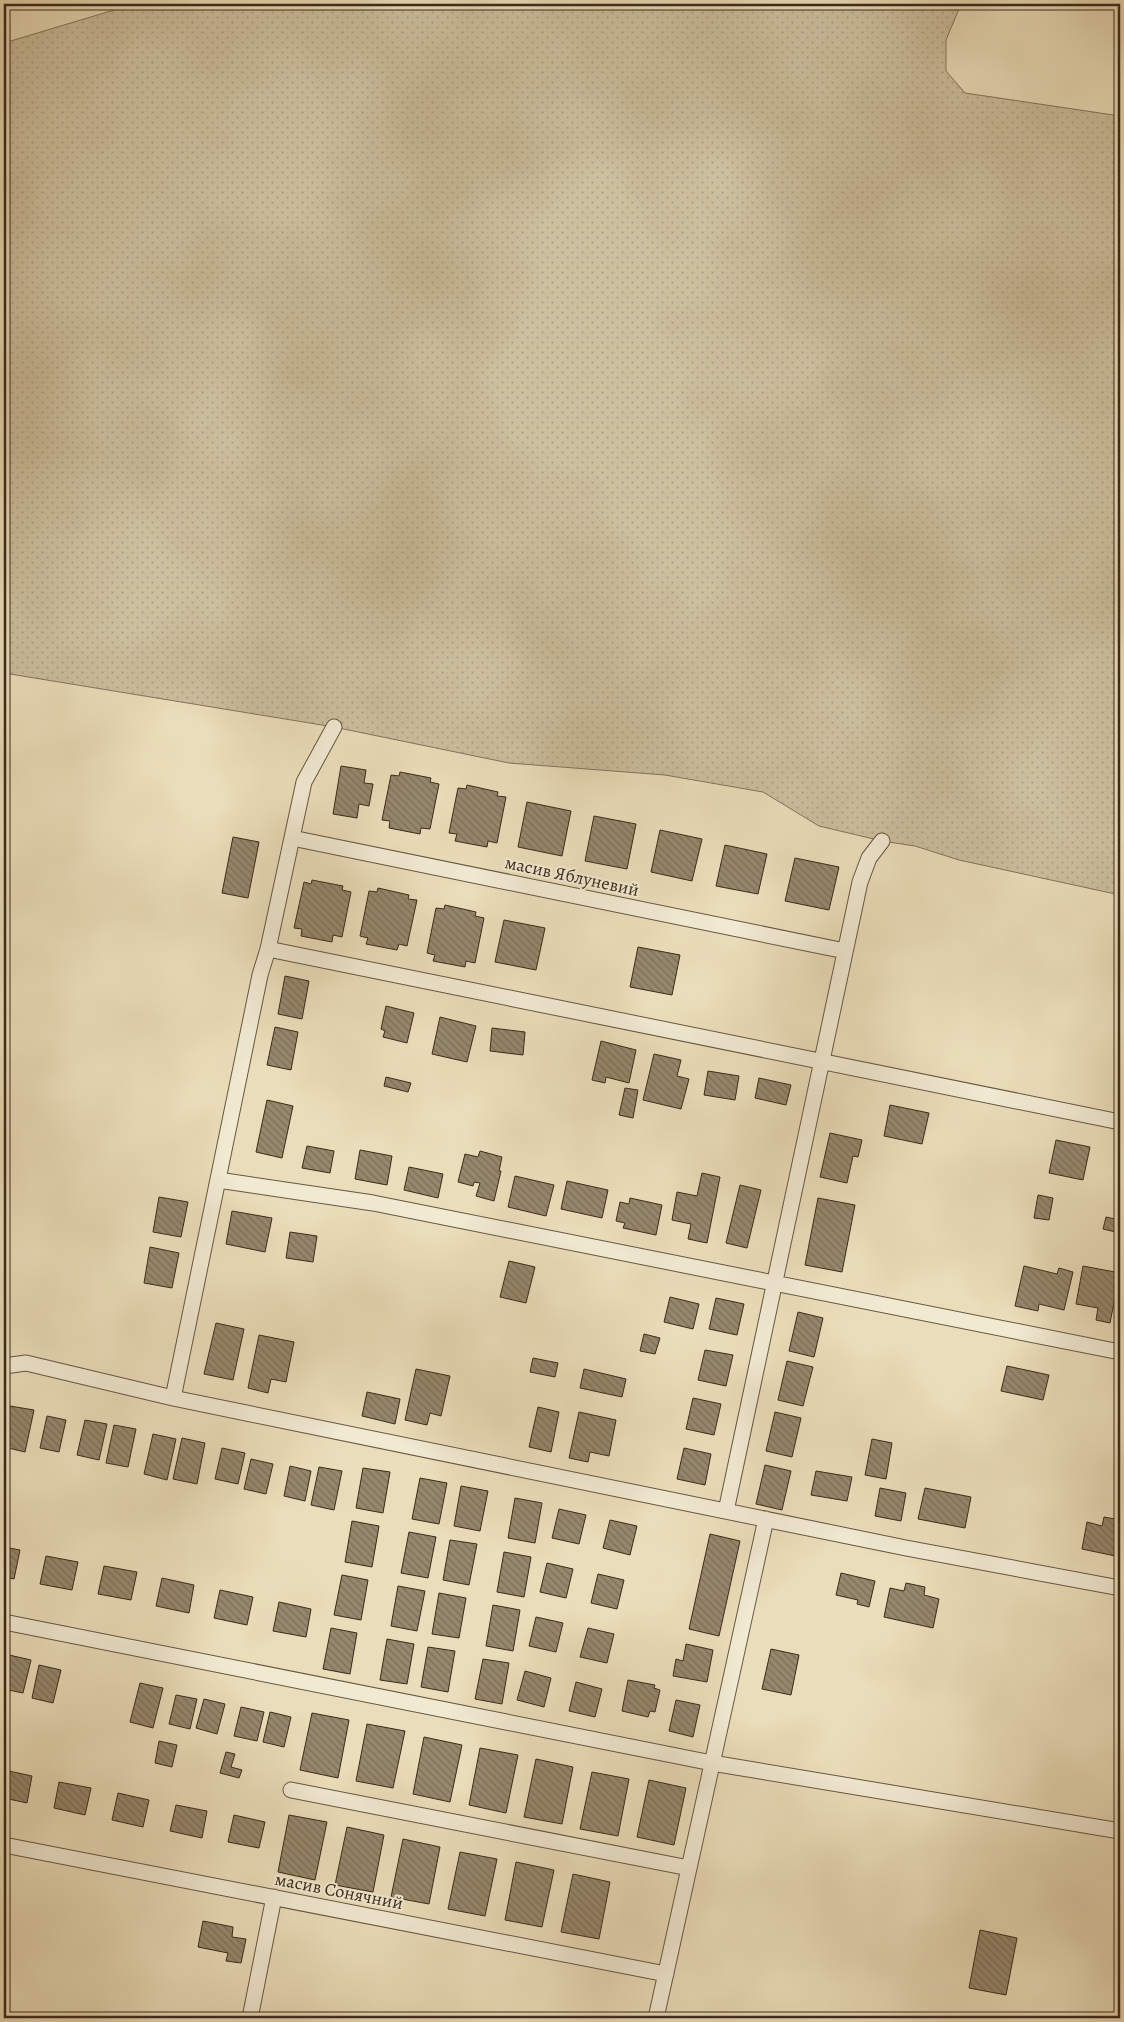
<svg xmlns="http://www.w3.org/2000/svg" width="1124" height="2022" font-family="Alegreya,serif">
<style>
.garden{fill:url(#garden-dots);stroke:#83745c}
.building{fill:url(#building-back-hatch);stroke:#3a2a1a}
.lines{fill:none;stroke-linecap:round;stroke-linejoin:round}
.street-casing{stroke:#665742;stroke-width:17}
.street{stroke:#f1e9d2;stroke-width:15}
.labels{text-anchor:middle;stroke-width:4;stroke-linejoin:round;paint-order:stroke}
.street-label{font-size:18px;fill:#3a2a1a;stroke:#f1e9d2}
</style>
<defs>
<pattern id="garden-dots" width="8" height="8" patternUnits="userSpaceOnUse" patternTransform="scale(1.25)"><rect width="8" height="8" fill="#ccbf9e"/><path d="M2 2h.1M6 6h.1" fill="none" stroke="#b0a488" stroke-width="1.8" stroke-linecap="round"/></pattern>
<pattern id="building-back-hatch" width="6" height="6" patternUnits="userSpaceOnUse" patternTransform="scale(1.25)"><rect width="6" height="6" fill="#96876d"/><path d="M-1 5l2 2M0 0l6 6M5-1l2 2" fill="none" stroke="#7b6f59"/></pattern>
</defs>
<rect width="100%" height="100%" fill="#eaddb9"/>
<filter id="stains"><feTurbulence type="fractalNoise" baseFrequency=".004" numOctaves="4"/><feColorMatrix values="0 0 0 0 .2 0 0 0 0 .09 0 0 0 0 .02 0 0 0 .5 -.17"/></filter>
<radialGradient id="worn" r=".72"><stop offset=".6" stop-color="#630" stop-opacity="0"/><stop offset="1" stop-color="#630" stop-opacity=".3"/></radialGradient>
<!-- garden -->
<path class="garden" d="M 134,4 L 961,4 L 946,40 L 946,71 L 965,93 L 1120,116 L 1120,895 L 959,860 L 915,846 L 882,841 L 819,826 L 763,792 L 665,775 L 509,763 L 334,727 L 4,673 L 4,43 Z"/>
<!-- building -->
<path class="building" d="M 341,766 L 366,770 L 364,783 L 373,784 L 369,806 L 359,804 L 357,818 L 333,814 Z
M 400,772 L 431,778 L 430,782 L 439,784 L 430,829 L 421,828 L 420,834 L 389,828 L 390,821 L 382,820 L 391,775 L 399,776 Z
M 467,785 L 498,792 L 497,796 L 506,797 L 497,843 L 488,841 L 487,847 L 455,841 L 457,834 L 449,833 L 458,788 L 466,789 Z
M 527,802 L 571,811 L 562,856 L 518,847 Z
M 594,816 L 636,824 L 627,869 L 585,861 Z
M 660,830 L 702,839 L 692,881 L 651,872 Z
M 233,837 L 259,842 L 248,898 L 222,893 Z
M 725,845 L 767,854 L 758,894 L 716,886 Z
M 795,858 L 839,867 L 829,910 L 785,901 Z
M 312,880 L 343,886 L 342,890 L 351,892 L 342,937 L 333,935 L 332,942 L 301,936 L 302,929 L 294,928 L 304,882 L 311,884 Z
M 378,888 L 409,895 L 408,899 L 417,900 L 407,946 L 399,944 L 397,950 L 366,944 L 368,938 L 360,936 L 369,891 L 377,892 Z
M 445,905 L 476,912 L 475,916 L 484,918 L 475,963 L 466,961 L 465,967 L 433,961 L 435,955 L 427,953 L 436,908 L 444,909 Z
M 504,920 L 545,928 L 536,970 L 495,962 Z
M 638,947 L 680,955 L 672,995 L 630,987 Z
M 285,976 L 309,981 L 302,1019 L 278,1014 Z
M 386,1006 L 414,1013 L 407,1043 L 383,1037 L 385,1031 L 381,1029 Z
M 440,1017 L 476,1026 L 467,1062 L 432,1054 Z
M 275,1027 L 298,1032 L 291,1070 L 267,1065 Z
M 492,1028 L 525,1032 L 523,1055 L 490,1051 Z
M 601,1041 L 636,1050 L 629,1083 L 606,1077 L 605,1083 L 592,1080 Z
M 654,1054 L 681,1060 L 677,1076 L 689,1079 L 681,1109 L 643,1100 Z
M 708,1071 L 739,1076 L 735,1100 L 704,1095 Z
M 386,1077 L 411,1083 L 408,1092 L 384,1086 Z
M 759,1078 L 791,1085 L 786,1105 L 755,1098 Z
M 625,1088 L 638,1090 L 633,1118 L 619,1115 Z
M 267,1100 L 293,1106 L 282,1158 L 256,1152 Z
M 890,1105 L 929,1113 L 922,1144 L 884,1136 Z
M 830,1133 L 862,1140 L 858,1157 L 853,1156 L 847,1183 L 820,1177 Z
M 1056,1140 L 1090,1147 L 1083,1180 L 1049,1173 Z
M 307,1146 L 334,1151 L 330,1173 L 302,1168 Z
M 360,1150 L 392,1156 L 387,1185 L 355,1179 Z
M 480,1151 L 502,1157 L 499,1171 L 501,1171 L 494,1201 L 476,1196 L 480,1183 L 474,1182 L 473,1186 L 458,1182 L 465,1154 L 478,1157 Z
M 409,1167 L 443,1174 L 438,1198 L 404,1190 Z
M 1120,1168 L 1120,1193 L 1115,1192 Z
M 702,1173 L 720,1177 L 707,1243 L 688,1239 L 691,1224 L 672,1220 L 677,1192 L 697,1196 Z
M 515,1176 L 554,1185 L 546,1216 L 508,1207 Z
M 567,1181 L 608,1190 L 602,1218 L 561,1209 Z
M 740,1185 L 761,1190 L 747,1248 L 726,1243 Z
M 1038,1195 L 1053,1198 L 1049,1220 L 1034,1218 Z
M 159,1197 L 188,1202 L 181,1237 L 153,1232 Z
M 630,1198 L 662,1205 L 656,1235 L 623,1228 L 625,1223 L 616,1221 L 620,1202 L 629,1204 Z
M 818,1198 L 855,1205 L 842,1272 L 805,1265 Z
M 232,1211 L 272,1218 L 265,1252 L 226,1244 Z
M 1106,1217 L 1120,1220 L 1120,1233 L 1103,1229 Z
M 290,1232 L 317,1236 L 313,1262 L 286,1258 Z
M 150,1247 L 179,1253 L 172,1288 L 144,1283 Z
M 509,1261 L 535,1267 L 526,1303 L 500,1297 Z
M 1024,1266 L 1057,1274 L 1059,1268 L 1073,1272 L 1064,1310 L 1039,1304 L 1038,1311 L 1015,1306 Z
M 1083,1266 L 1120,1273 L 1110,1323 L 1096,1320 L 1098,1308 L 1076,1304 Z
M 670,1297 L 699,1304 L 693,1329 L 664,1322 Z
M 716,1298 L 744,1304 L 737,1335 L 709,1329 Z
M 798,1312 L 823,1318 L 814,1357 L 789,1351 Z
M 216,1323 L 244,1329 L 233,1380 L 204,1374 Z
M 644,1334 L 660,1338 L 655,1354 L 640,1351 Z
M 259,1335 L 294,1342 L 286,1382 L 271,1379 L 268,1393 L 248,1388 Z
M 705,1350 L 733,1355 L 726,1386 L 698,1380 Z
M 533,1358 L 558,1363 L 555,1377 L 530,1372 Z
M 787,1361 L 813,1367 L 803,1406 L 778,1400 Z
M 1007,1366 L 1049,1375 L 1043,1400 L 1001,1391 Z
M 416,1369 L 450,1376 L 441,1416 L 430,1413 L 427,1425 L 405,1420 Z
M 584,1369 L 626,1379 L 622,1397 L 580,1388 Z
M 367,1392 L 400,1399 L 395,1424 L 362,1416 Z
M 693,1398 L 721,1404 L 714,1435 L 686,1429 Z
M 10,1406 L 34,1410 L 25,1452 L 4,1447 Z
M 538,1407 L 559,1412 L 551,1452 L 529,1447 Z
M 579,1412 L 616,1420 L 609,1456 L 590,1452 L 588,1462 L 569,1458 Z
M 775,1412 L 801,1418 L 792,1457 L 766,1451 Z
M 47,1416 L 66,1420 L 59,1452 L 40,1448 Z
M 85,1420 L 107,1424 L 99,1460 L 77,1455 Z
M 114,1425 L 136,1429 L 128,1467 L 106,1463 Z
M 153,1434 L 176,1439 L 167,1480 L 144,1474 Z
M 182,1438 L 205,1443 L 197,1484 L 173,1479 Z
M 872,1439 L 892,1443 L 886,1479 L 865,1475 Z
M 222,1448 L 245,1453 L 238,1484 L 215,1479 Z
M 684,1448 L 711,1454 L 705,1485 L 677,1479 Z
M 251,1459 L 273,1464 L 266,1494 L 244,1489 Z
M 765,1465 L 791,1471 L 782,1510 L 756,1504 Z
M 290,1466 L 311,1471 L 305,1501 L 284,1496 Z
M 319,1467 L 342,1471 L 334,1510 L 311,1505 Z
M 363,1468 L 390,1472 L 383,1513 L 356,1508 Z
M 816,1471 L 852,1477 L 847,1501 L 811,1495 Z
M 420,1478 L 447,1483 L 439,1524 L 412,1519 Z
M 461,1486 L 488,1491 L 480,1531 L 454,1526 Z
M 880,1488 L 906,1493 L 901,1521 L 875,1516 Z
M 925,1488 L 971,1497 L 965,1528 L 918,1519 Z
M 515,1498 L 542,1503 L 535,1543 L 508,1538 Z
M 559,1509 L 586,1515 L 579,1544 L 552,1538 Z
M 1104,1517 L 1120,1520 L 1120,1557 L 1082,1549 L 1087,1522 L 1102,1526 Z
M 610,1520 L 637,1526 L 630,1555 L 603,1548 Z
M 352,1521 L 379,1526 L 372,1567 L 345,1562 Z
M 409,1532 L 436,1537 L 428,1578 L 401,1573 Z
M 710,1534 L 740,1541 L 719,1636 L 689,1629 Z
M 450,1540 L 477,1544 L 469,1585 L 443,1580 Z
M 4,1547 L 20,1550 L 14,1579 L 4,1577 Z
M 504,1552 L 531,1557 L 524,1597 L 497,1592 Z
M 46,1556 L 78,1562 L 72,1590 L 40,1584 Z
M 547,1563 L 573,1569 L 566,1598 L 540,1592 Z
M 104,1566 L 137,1572 L 131,1600 L 98,1594 Z
M 841,1573 L 875,1581 L 869,1607 L 857,1604 L 858,1600 L 836,1595 Z
M 598,1574 L 624,1580 L 617,1609 L 591,1603 Z
M 342,1575 L 368,1580 L 361,1620 L 334,1615 Z
M 162,1578 L 194,1585 L 189,1613 L 156,1606 Z
M 906,1583 L 925,1587 L 924,1595 L 939,1599 L 933,1628 L 884,1617 L 890,1588 L 904,1591 Z
M 398,1586 L 425,1591 L 417,1631 L 391,1626 Z
M 220,1590 L 253,1597 L 247,1625 L 214,1618 Z
M 439,1593 L 466,1598 L 459,1638 L 432,1634 Z
M 279,1602 L 311,1609 L 306,1637 L 273,1631 Z
M 493,1605 L 520,1610 L 513,1651 L 486,1646 Z
M 536,1617 L 563,1623 L 556,1652 L 529,1646 Z
M 331,1628 L 357,1633 L 350,1674 L 323,1669 Z
M 588,1628 L 614,1634 L 607,1663 L 580,1657 Z
M 387,1639 L 414,1644 L 407,1684 L 380,1680 Z
M 686,1644 L 713,1650 L 707,1682 L 673,1676 L 676,1659 L 683,1661 Z
M 428,1647 L 455,1651 L 448,1692 L 421,1687 Z
M 771,1649 L 799,1655 L 791,1695 L 762,1689 Z
M 9,1655 L 31,1660 L 23,1693 L 4,1689 Z
M 483,1659 L 509,1663 L 502,1704 L 475,1699 Z
M 39,1665 L 61,1670 L 53,1703 L 32,1698 Z
M 525,1671 L 551,1678 L 544,1707 L 517,1700 Z
M 628,1680 L 655,1685 L 654,1688 L 660,1690 L 655,1712 L 650,1711 L 648,1717 L 622,1711 Z
M 576,1682 L 602,1689 L 595,1717 L 569,1711 Z
M 140,1683 L 163,1688 L 153,1728 L 130,1722 Z
M 176,1695 L 197,1699 L 190,1729 L 169,1724 Z
M 204,1699 L 225,1704 L 217,1734 L 196,1728 Z
M 676,1700 L 700,1705 L 693,1737 L 669,1731 Z
M 241,1707 L 264,1712 L 257,1741 L 234,1736 Z
M 270,1712 L 291,1717 L 284,1747 L 263,1742 Z
M 312,1713 L 349,1720 L 338,1778 L 300,1770 Z
M 367,1724 L 405,1731 L 393,1788 L 356,1781 Z
M 424,1737 L 462,1745 L 450,1802 L 413,1794 Z
M 159,1741 L 177,1745 L 172,1767 L 155,1763 Z
M 480,1748 L 518,1755 L 506,1813 L 469,1805 Z
M 226,1752 L 235,1754 L 231,1767 L 242,1770 L 239,1778 L 220,1773 Z
M 536,1759 L 573,1767 L 562,1824 L 524,1817 Z
M 4,1770 L 32,1776 L 27,1803 L 4,1798 Z
M 592,1772 L 629,1779 L 618,1836 L 580,1829 Z
M 649,1780 L 686,1788 L 674,1845 L 637,1837 Z
M 59,1782 L 91,1788 L 85,1815 L 54,1808 Z
M 118,1793 L 149,1800 L 143,1827 L 112,1820 Z
M 176,1805 L 207,1811 L 202,1838 L 170,1831 Z
M 234,1815 L 265,1822 L 259,1848 L 228,1842 Z
M 289,1815 L 327,1822 L 315,1880 L 278,1872 Z
M 347,1827 L 384,1835 L 373,1892 L 335,1885 Z
M 403,1839 L 440,1847 L 429,1904 L 391,1897 Z
M 460,1852 L 497,1859 L 485,1916 L 448,1909 Z
M 516,1862 L 554,1870 L 542,1927 L 505,1920 Z
M 573,1874 L 610,1882 L 599,1939 L 561,1932 Z
M 203,1921 L 233,1927 L 232,1937 L 246,1939 L 241,1963 L 226,1961 L 228,1953 L 198,1947 Z
M 980,1930 L 1017,1938 L 1006,1995 L 969,1988 Z"/>
<g class="lines">
<defs>
<path id="street" d="M 292,838 L 845,951
M 268,949 L 1120,1122
M 218,1180 L 373,1203 L 1120,1352
M 4,1366 L 26,1363 L 173,1398 L 906,1548 L 1120,1588
M 173,1398 L 260,975 L 268,949 L 304,782 L 334,727
M 726,1511 L 860,882 L 869,858 L 882,841
M 4,1622 L 712,1763 L 1120,1831
M 291,1790 L 689,1868
M 4,1845 L 666,1974
M 250,2018 L 274,1897
M 656,2018 L 766,1519"/>
</defs>
<!-- street casing -->
<use href="#street" class="street-casing"/>
<!-- street -->
<use href="#street" class="street"/>
</g>
<g class="labels">
<!-- street labels -->
<g class="street-label">
<text transform="translate(572 876) rotate(12)" y="6">масив Яблуневий</text>
<text transform="translate(339 1891) rotate(11)" y="6">масив Сонячний</text>
</g>
</g>
<!-- margin -->
<rect width="1124" height="2022" fill="none" stroke="#eaddb9" stroke-width="20"/>
<rect x="5" y="5" width="1114" height="2012" fill="none" stroke="#3a2a1a" stroke-width="2.5"/>
<rect x="10" y="10" width="1104" height="2002" fill="none" stroke="#3a2a1a"/>
<rect width="100%" height="100%" filter="url(#stains)"/>
<rect width="100%" height="100%" fill="url(#worn)"/>
</svg>
